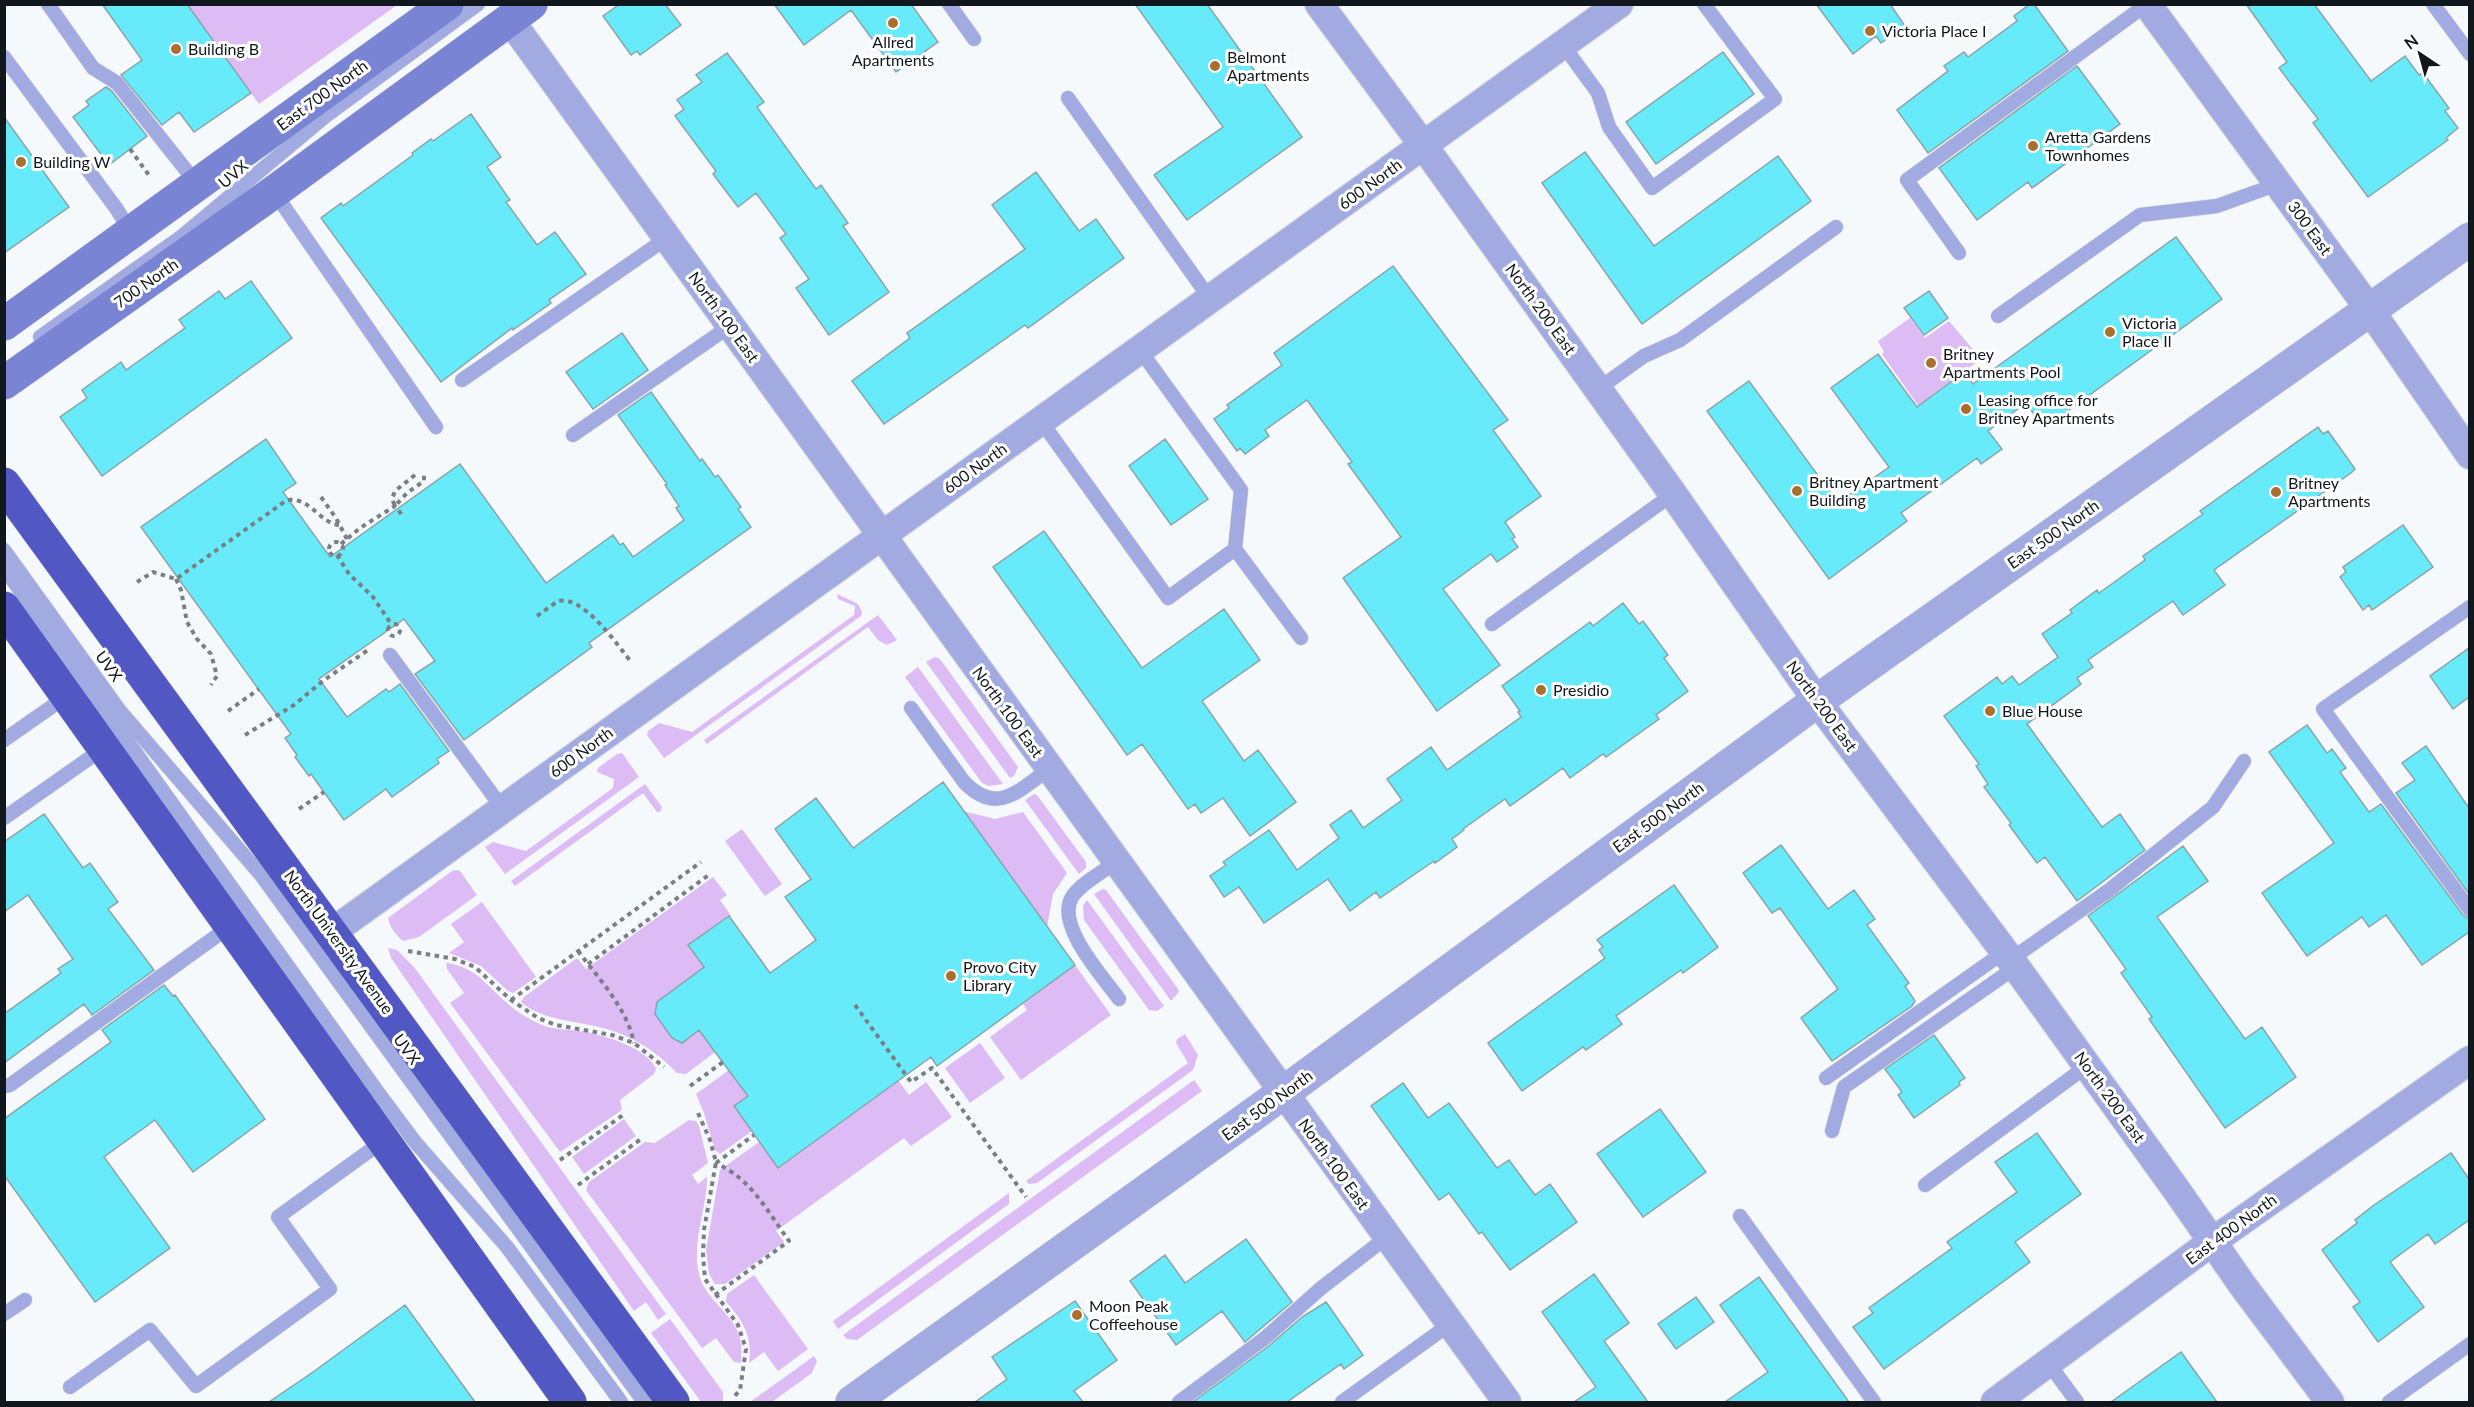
<svg xmlns="http://www.w3.org/2000/svg" width="2474" height="1407" font-family="Lato,sans-serif">
<style>
.green{fill:#ddbbf5}
.building{fill:#67eafa;stroke:#8aa4a8;stroke-width:1.5}
.lines{fill:none;stroke-linecap:round;stroke-linejoin:round}
.service-casing{stroke:#d1d5d8;stroke-width:15}
.minor-casing{stroke:#d1d5d8;stroke-width:30}
.tertiary-casing{stroke:#d1d5d8;stroke-width:34}
.secondary-casing{stroke:#d1d5d8;stroke-width:34}
.trunk-casing{stroke:#d1d5d8;stroke-width:34}
.path{stroke:#797f83;stroke-width:4;stroke-dasharray:4.5 4.5;stroke-linecap:butt}
.service{stroke:#a1abe2;stroke-width:14}
.minor{stroke:#a1abe2;stroke-width:28}
.tertiary{stroke:#a1abe2;stroke-width:33}
.secondary{stroke:#7984d4;stroke-width:33}
.trunk{stroke:#5258c3;stroke-width:33}
.poi-dot{fill:#a86f2d;stroke:#fff;stroke-width:2}
.labels{text-anchor:middle;stroke-width:6;stroke-linejoin:round;paint-order:stroke}
.poi-label{font-size:16px;fill:#11181d;stroke:#fff;text-anchor:start}
.street-label{font-size:16px;fill:#11181d;stroke:#fff}
</style>
<rect width="100%" height="100%" fill="#f5f9fc"/>
<!-- green -->
<path class="green" d="M 187,5 L 397,5 L 259,104 Z
M 1910,318 L 1925,338 L 1949,321 L 1981,359 L 1930,396 L 1934,402 L 1922,411 L 1882,354 L 1884,352 L 1878,341 Z
M 837,594 L 858,604 L 862,612 L 861,616 L 664,758 L 647,735 L 648,731 L 659,723 L 692,732 L 854,615 L 855,606 L 838,599 Z
M 878,615 L 897,640 L 887,645 L 878,640 L 868,627 L 707,744 L 704,740 Z
M 935,657 L 940,659 L 1018,767 L 1014,776 L 1010,778 L 926,662 Z
M 918,667 L 1003,784 L 989,786 L 982,783 L 905,677 Z
M 622,753 L 639,777 L 505,874 L 485,847 L 493,842 L 526,851 L 613,788 L 614,779 L 597,772 L 598,768 L 617,754 Z
M 645,784 L 662,807 L 660,812 L 657,812 L 643,793 L 515,886 L 511,881 Z
M 1034,794 L 1037,795 L 1086,862 L 1086,868 L 1079,874 L 1025,800 Z
M 963,811 L 995,819 L 1023,812 L 1067,873 L 1053,894 L 1047,927 Z
M 742,829 L 782,884 L 765,896 L 725,841 Z
M 457,870 L 460,871 L 477,895 L 419,937 L 403,941 C 395,934 390,928 388,918 L 452,871 Z
M 713,877 L 727,895 L 720,900 L 732,917 L 728,916 L 688,945 L 704,967 L 657,1002 L 655,1014 L 672,1038 L 682,1042 L 699,1030 L 715,1052 L 686,1074 L 677,1073 C 652,1047 626,1032 590,1025 C 565,1020 542,1019 521,1002 L 524,997 L 577,958 L 586,969 Z
M 1103,889 L 1106,890 L 1178,989 L 1179,992 L 1171,1001 L 1094,894 Z
M 1087,900 L 1164,1006 L 1157,1011 L 1149,1010 L 1084,920 L 1083,906 Z
M 482,902 L 536,977 L 513,993 L 508,991 L 481,966 L 449,953 L 464,942 L 451,924 Z
M 388,948 L 397,950 L 414,967 L 666,1314 L 658,1320 L 646,1302 L 634,1311 L 391,958 Z
M 446,963 C 475,966 487,986 507,1003 C 517,1012 530,1020 542,1025 C 554,1030 566,1029 579,1031 C 601,1034 647,1047 656,1069 L 654,1074 L 620,1100 L 622,1110 L 560,1152 L 450,1003 L 464,993 L 447,969 Z
M 1075,965 L 1111,1015 L 1021,1080 L 990,1037 L 1027,1010 L 1023,1004 Z
M 1185,1034 L 1198,1055 L 1193,1070 L 1037,1183 L 1029,1184 L 1026,1181 L 1188,1063 L 1176,1043 L 1177,1039 Z
M 980,1043 L 1005,1078 L 970,1103 L 945,1068 Z
M 874,1047 L 909,1095 L 926,1082 L 952,1117 L 911,1146 L 904,1138 L 776,1231 L 784,1242 L 725,1284 L 715,1284 L 709,1274 L 706,1250 L 720,1170 L 759,1142 L 779,1168 L 875,1098 L 851,1064 Z
M 729,1070 L 748,1096 L 734,1107 L 752,1131 L 720,1154 L 715,1150 L 704,1113 L 696,1094 Z
M 1194,1080 L 1202,1091 L 857,1340 L 847,1339 L 843,1335 Z
M 624,1119 L 636,1136 L 584,1174 L 572,1157 Z
M 689,1120 L 696,1121 L 699,1126 L 708,1163 L 692,1175 L 698,1184 L 707,1177 C 707,1211 690,1244 700,1278 C 708,1302 735,1315 740,1339 C 742,1347 741,1355 741,1363 L 734,1362 L 716,1338 L 702,1348 L 586,1190 L 589,1182 L 645,1142 L 655,1143 Z
M 1009,1193 L 1009,1204 L 838,1329 L 833,1321 Z
M 754,1275 L 808,1349 L 778,1371 L 764,1352 L 749,1363 C 753,1338 743,1320 726,1302 L 727,1294 Z
M 670,1319 L 723,1392 L 723,1402 L 701,1402 L 651,1333 Z
M 814,1356 L 817,1361 L 812,1373 L 772,1402 L 750,1402 Z"/>
<!-- building -->
<path class="building" d="M 102,4 L 187,4 L 251,93 L 194,132 L 179,112 L 162,125 L 121,75 L 142,60 Z
M 620,4 L 665,4 L 681,25 L 640,55 L 637,51 L 631,55 L 603,16 Z
M 774,4 L 911,4 L 938,42 L 896,72 L 851,10 L 804,45 Z
M 1135,4 L 1207,4 L 1302,137 L 1187,220 L 1154,175 L 1223,127 Z
M 1816,4 L 1890,4 L 1905,26 L 1881,43 L 1876,36 L 1853,54 Z
M 2030,4 L 2034,4 L 2068,51 L 1928,153 L 1897,110 L 1948,71 L 1944,66 L 1964,52 L 1968,57 L 2017,21 L 2014,16 Z
M 2246,4 L 2314,4 L 2371,81 L 2405,56 L 2419,75 L 2423,73 L 2449,108 L 2445,111 L 2458,128 L 2446,138 L 2448,140 L 2368,197 L 2313,123 L 2318,119 L 2279,68 L 2287,62 Z
M 1723,52 L 1754,94 L 1656,164 L 1626,122 Z
M 727,53 L 764,102 L 757,107 L 816,189 L 821,185 L 848,223 L 843,226 L 889,292 L 829,335 L 796,288 L 809,279 L 780,238 L 786,234 L 756,193 L 738,207 L 713,174 L 716,171 L 675,116 L 684,109 L 677,100 L 702,82 L 696,75 Z
M 2077,66 L 2120,124 L 2032,188 L 2028,182 L 1977,220 L 1939,168 Z
M 106,87 L 111,90 L 147,136 L 109,165 L 73,117 L 89,105 L 86,101 Z
M 471,114 L 501,157 L 487,167 L 510,200 L 506,202 L 537,245 L 555,232 L 586,274 L 549,300 L 551,303 L 513,330 L 512,328 L 441,382 L 321,218 L 341,203 L 343,206 L 413,155 L 412,153 L 431,139 L 433,141 Z
M 4,117 L 69,207 L 4,253 Z
M 1585,152 L 1654,246 L 1778,156 L 1811,201 L 1642,324 L 1542,183 Z
M 1036,172 L 1079,231 L 1096,219 L 1124,258 L 1028,328 L 1025,325 L 884,424 L 852,381 L 910,338 L 907,333 L 1025,249 L 992,205 Z
M 2176,237 L 2222,299 L 2044,428 L 2026,403 L 1988,431 L 2002,449 L 1981,464 L 1977,458 L 1901,513 L 1907,521 L 1829,579 L 1707,411 L 1749,381 L 1838,503 L 1889,467 L 1831,388 L 1878,354 L 1917,407 L 1964,372 L 1973,384 Z
M 1393,266 L 1508,420 L 1493,430 L 1541,496 L 1505,522 L 1515,537 L 1512,539 L 1518,547 L 1497,562 L 1491,554 L 1443,589 L 1500,665 L 1437,711 L 1343,578 L 1401,537 L 1348,464 L 1352,462 L 1307,400 L 1265,430 L 1269,436 L 1245,454 L 1240,448 L 1237,451 L 1214,419 L 1229,408 L 1227,405 L 1282,365 L 1274,353 Z
M 251,281 L 292,338 L 102,476 L 60,417 L 87,398 L 82,390 L 121,362 L 126,370 L 185,328 L 179,320 L 219,291 L 225,299 Z
M 1929,291 L 1948,318 L 1924,335 L 1904,308 Z
M 622,333 L 648,370 L 593,409 L 566,372 Z
M 651,392 L 700,461 L 702,459 L 715,477 L 718,475 L 741,507 L 738,509 L 751,527 L 589,643 L 592,647 L 464,740 L 415,674 L 435,661 L 404,619 L 319,679 L 347,717 L 386,689 L 389,692 L 400,684 L 449,751 L 437,759 L 439,763 L 392,797 L 386,789 L 344,820 L 311,774 L 309,776 L 295,757 L 297,755 L 285,738 L 291,734 L 141,527 L 266,439 L 296,483 L 283,492 L 330,557 L 460,464 L 546,583 L 613,535 L 620,545 L 623,543 L 633,557 L 684,520 L 676,508 L 679,506 L 665,485 L 667,484 L 618,415 Z
M 2318,427 L 2323,434 L 2328,431 L 2355,469 L 2351,473 L 2214,570 L 2225,585 L 2183,615 L 2173,601 L 2088,660 L 2093,667 L 2077,678 L 2081,684 L 2027,724 L 2102,827 L 2120,814 L 2145,850 L 2077,901 L 2045,857 L 2037,863 L 2009,825 L 2011,823 L 1984,787 L 1988,784 L 1976,766 L 1979,764 L 1944,716 L 1997,677 L 2002,684 L 2012,676 L 2019,685 L 2058,657 L 2042,634 L 2072,613 L 2070,610 L 2097,590 L 2099,593 L 2145,560 L 2143,556 L 2203,514 L 2200,511 Z
M 1165,439 L 1208,499 L 1171,525 L 1129,466 Z
M 2403,525 L 2433,567 L 2372,610 L 2369,605 L 2363,610 L 2340,577 L 2346,572 L 2343,567 Z
M 1044,531 L 1142,668 L 1224,609 L 1260,660 L 1202,701 L 1244,761 L 1258,750 L 1296,802 L 1250,836 L 1223,798 L 1201,813 L 1195,804 L 1188,809 L 1142,744 L 1127,755 L 993,567 Z
M 1623,603 L 1639,624 L 1643,621 L 1668,655 L 1664,658 L 1688,691 L 1656,715 L 1659,719 L 1606,757 L 1603,754 L 1570,778 L 1563,768 L 1510,806 L 1505,799 L 1463,829 L 1464,830 L 1452,839 L 1457,847 L 1435,863 L 1434,861 L 1380,898 L 1376,892 L 1350,911 L 1328,879 L 1264,923 L 1239,887 L 1224,897 L 1210,876 L 1226,865 L 1223,862 L 1269,830 L 1297,870 L 1339,838 L 1330,825 L 1351,810 L 1363,828 L 1402,800 L 1387,779 L 1431,747 L 1447,770 L 1521,717 L 1518,712 L 1520,711 L 1502,686 L 1590,622 L 1593,626 Z
M 2469,648 L 2469,697 L 2453,709 L 2430,676 Z
M 2307,725 L 2327,753 L 2332,749 L 2346,768 L 2340,772 L 2369,812 L 2381,804 L 2463,915 L 2469,919 L 2469,932 L 2422,965 L 2386,915 L 2369,927 L 2362,917 L 2307,956 L 2262,893 L 2334,843 L 2269,752 Z
M 2426,746 L 2469,808 L 2469,894 L 2396,793 L 2415,780 L 2402,763 Z
M 943,782 L 1075,965 L 937,1066 L 931,1057 L 778,1168 L 734,1106 L 748,1096 L 715,1052 L 699,1030 L 682,1043 L 672,1038 L 655,1014 L 657,1002 L 704,967 L 688,945 L 729,916 L 770,973 L 816,940 L 785,897 L 811,879 L 775,829 L 816,798 L 853,848 Z
M 44,814 L 83,868 L 90,863 L 118,902 L 108,909 L 154,970 L 92,1015 L 84,1004 L 4,1063 L 4,1014 L 61,973 L 58,969 L 73,959 L 28,895 L 4,912 L 4,842 Z
M 1781,845 L 1828,909 L 1854,890 L 1875,919 L 1867,925 L 1909,983 L 1905,986 L 1915,1001 L 1912,1006 L 1832,1061 L 1801,1018 L 1838,989 L 1780,908 L 1772,913 L 1743,873 Z
M 2183,846 L 2208,881 L 2157,917 L 2245,1039 L 2262,1027 L 2296,1077 L 2225,1128 L 2149,1019 L 2152,1017 L 2121,973 L 2126,969 L 2088,916 Z
M 1674,885 L 1718,947 L 1683,973 L 1681,970 L 1616,1016 L 1622,1024 L 1586,1050 L 1583,1047 L 1522,1091 L 1488,1043 L 1605,958 L 1599,950 L 1603,947 L 1597,940 Z
M 164,985 L 173,996 L 175,995 L 265,1119 L 193,1172 L 155,1120 L 104,1157 L 170,1248 L 95,1302 L 4,1175 L 4,1119 L 111,1042 L 102,1030 Z
M 1934,1035 L 1965,1078 L 1959,1082 L 1960,1085 L 1914,1118 L 1898,1095 L 1902,1092 L 1885,1069 Z
M 1403,1083 L 1428,1118 L 1449,1103 L 1497,1168 L 1509,1160 L 1535,1195 L 1550,1184 L 1577,1222 L 1510,1270 L 1482,1232 L 1479,1234 L 1449,1193 L 1439,1200 L 1371,1106 Z
M 1660,1109 L 1706,1172 L 1643,1217 L 1597,1154 Z
M 2037,1133 L 2081,1194 L 2015,1242 L 2030,1262 L 1884,1369 L 1853,1327 L 1873,1313 L 1869,1308 L 1952,1248 L 1947,1242 L 2017,1192 L 1995,1162 Z
M 2451,1153 L 2469,1179 L 2469,1220 L 2435,1244 L 2428,1234 L 2390,1262 L 2424,1307 L 2378,1342 L 2353,1307 L 2360,1302 L 2322,1250 L 2357,1223 L 2355,1220 L 2374,1205 Z
M 1246,1239 L 1292,1302 L 1245,1342 L 1222,1311 L 1176,1345 L 1130,1281 L 1165,1255 L 1185,1283 Z
M 1594,1274 L 1629,1323 L 1604,1341 L 1648,1402 L 1574,1402 L 1596,1387 L 1542,1312 Z
M 1759,1277 L 1849,1402 L 1725,1402 L 1768,1372 L 1720,1305 Z
M 1696,1297 L 1714,1322 L 1676,1349 L 1658,1324 Z
M 1075,1301 L 1117,1360 L 1074,1391 L 1083,1402 L 975,1402 L 1007,1379 L 992,1357 Z
M 1326,1302 L 1363,1355 L 1344,1369 L 1341,1364 L 1287,1402 L 1193,1402 L 1270,1345 L 1302,1317 Z
M 405,1305 L 475,1402 L 269,1402 L 313,1372 Z
M 2181,1352 L 2217,1402 L 2111,1402 Z"/>
<g class="lines">
<defs>
<path id="service" d="M 48,4 L 93,68 L 117,83 L 197,184
M 949,4 L 974,39
M 2433,4 L 2470,54
M 1563,45 L 1598,93 L 1609,127 L 1652,188 L 1775,99 L 1704,4
M 4,57 L 116,208 L 131,232
M 1068,98 L 1210,299
M 274,192 L 436,427
M 1959,253 L 1907,180 L 2147,4
M 1998,316 L 2140,215 L 2217,206 L 2278,184
M 40,337 L 181,237 L 327,115 L 478,4
M 462,380 L 667,238
M 1598,389 L 1644,356 L 1680,340 L 1836,227
M 1041,421 L 1168,598 L 1235,549 L 1241,490 L 1140,350
M 573,435 L 730,326
M 1235,549 L 1301,638
M 4,550 L 120,711 L 261,875 L 644,1402
M 4,568 L 377,1091 L 415,1142 L 507,1247 L 621,1402
M 2470,607 L 2323,709 L 2470,910
M 1492,624 L 1673,494
M 390,655 L 503,809
M 911,708 L 964,782 C 997,816 1018,791 1049,769
M 4,740 L 67,696
M 4,818 L 104,748
M 1116,862 C 1103,872 1081,883 1072,897 C 1055,925 1103,977 1119,999
M 2010,960 L 2108,891 L 2213,807 L 2244,761
M 1826,1078 L 2004,952
M 4,1086 L 10,1085 L 229,927
M 1832,1131 L 1844,1087 L 2016,967
M 1925,1185 L 2087,1066
M 1740,1216 L 1874,1402
M 4,1314 L 25,1300
M 2049,1364 L 2077,1402
M 70,1387 L 150,1330 L 196,1386 L 330,1289 L 278,1217 L 383,1141
M 1179,1402 L 1265,1338 L 1320,1289 L 1387,1237
M 1342,1402 L 1450,1324
M 2389,1402 L 2470,1344"/>
<path id="minor" d="M 1319,4 L 1423,145 L 1673,494 L 1817,701 L 2016,967 L 2180,1195 L 2243,1286 L 2330,1402
M 2147,4 L 2370,310 L 2470,455
M 510,20 L 1507,1402
M 332,932 L 1619,4
M 1995,1402 L 2213,1241 L 2470,1060"/>
<path id="tertiary" d="M 852,1402 L 1283,1093 L 1817,701 L 2470,239"/>
<path id="secondary" d="M 4,324 L 447,4
M 4,383 L 274,192 L 531,4"/>
<path id="trunk" d="M 4,484 L 673,1402
M 4,608 L 570,1402"/>
</defs>
<!-- service casing -->
<use href="#service" class="service-casing"/>
<!-- minor casing -->
<use href="#minor" class="minor-casing"/>
<!-- tertiary casing -->
<use href="#tertiary" class="tertiary-casing"/>
<!-- secondary casing -->
<use href="#secondary" class="secondary-casing"/>
<!-- trunk casing -->
<use href="#trunk" class="trunk-casing"/>
<!-- path -->
<path class="path" d="M 130,149 L 151,178
M 415,475 L 395,491 L 392,499 L 395,506 L 407,493 L 424,481 L 424,472
M 321,497 L 336,518 L 347,539
M329 549a7 7 0 1 1 14 0a7 7 0 1 1-14 0Z
M 341,544 L 360,528 L 395,506 L 402,515
M 337,555 L 349,574 L 373,597 L 392,625
M 176,579 L 181,590 L 187,622 L 197,639 L 211,654 L 217,676 L 211,685
M 137,582 L 153,572 L 176,579 L 287,500 C 311,497 318,522 339,525
M 537,616 L 558,601 C 584,595 618,646 632,663
M388 630a6 6 0 1 1 12 0a6 6 0 1 1-12 0Z
M 228,711 L 259,689
M 245,735 L 294,705 L 324,680 L 368,650
M 299,809 L 324,792
M 408,951 L 455,959 L 475,967 L 511,1000 L 538,1018 L 556,1025 L 612,1035 L 634,1043 L 664,1067
M 578,951 C 599,979 627,1008 634,1043
M 588,964 L 710,874
M 511,1000 L 701,862
M 855,1005 L 911,1082 L 932,1068 L 1026,1197
M 690,1086 L 723,1062
M 698,1113 L 710,1140 L 716,1162 L 704,1230 L 703,1255 L 705,1279 L 738,1325 L 746,1349 L 740,1390 L 732,1399
M 560,1160 L 623,1115
M 716,1163 L 754,1135
M 578,1185 L 641,1139
M 715,1295 L 789,1241 C 768,1212 750,1177 715,1163"/>
<!-- service -->
<use href="#service" class="service"/>
<!-- minor -->
<use href="#minor" class="minor"/>
<!-- tertiary -->
<use href="#tertiary" class="tertiary"/>
<!-- secondary -->
<use href="#secondary" class="secondary"/>
<!-- trunk -->
<use href="#trunk" class="trunk"/>
</g>
<!-- markers -->
<g class="poi-dot">
<circle cx="893" cy="23" r="6"/>
<circle cx="1870" cy="31" r="6"/>
<circle cx="176" cy="49" r="6"/>
<circle cx="1215" cy="66" r="6"/>
<circle cx="2033" cy="146" r="6"/>
<circle cx="21" cy="162" r="6"/>
<circle cx="2110" cy="332" r="6"/>
<circle cx="1931" cy="363" r="6"/>
<circle cx="1966" cy="409" r="6"/>
<circle cx="1797" cy="491" r="6"/>
<circle cx="2276" cy="492" r="6"/>
<circle cx="1541" cy="690" r="6"/>
<circle cx="1990" cy="711" r="6"/>
<circle cx="951" cy="976" r="6"/>
<circle cx="1077" cy="1315" r="6"/>
</g>
<g class="labels">
<!-- poi labels -->
<g class="poi-label">
<text x="1882" y="37">Victoria Place I</text>
<text x="893" y="48" text-anchor="middle">Allred<tspan x="893" dy="18">Apartments</tspan></text>
<text x="188" y="55">Building B</text>
<text x="1227" y="63">Belmont<tspan x="1227" dy="18">Apartments</tspan></text>
<text x="2045" y="143">Aretta Gardens<tspan x="2045" dy="18">Townhomes</tspan></text>
<text x="33" y="168">Building W</text>
<text x="2122" y="329">Victoria<tspan x="2122" dy="18">Place Il</tspan></text>
<text x="1943" y="360">Britney<tspan x="1943" dy="18">Apartments Pool</tspan></text>
<text x="1978" y="406">Leasing office for<tspan x="1978" dy="18">Britney Apartments</tspan></text>
<text x="1809" y="488">Britney Apartment<tspan x="1809" dy="18">Building</tspan></text>
<text x="2288" y="489">Britney<tspan x="2288" dy="18">Apartments</tspan></text>
<text x="1553" y="696">Presidio</text>
<text x="2002" y="717">Blue House</text>
<text x="963" y="973">Provo City<tspan x="963" dy="18">Library</tspan></text>
<text x="1089" y="1312">Moon Peak<tspan x="1089" dy="18">Coffeehouse</tspan></text>
</g>
<!-- street labels -->
<g class="street-label">
<text transform="translate(322 95) rotate(-36)" y="6">East 700 North</text>
<text transform="translate(233 174) rotate(-41)" y="6">UVX</text>
<text transform="translate(1370 184) rotate(-36)" y="6">600 North</text>
<text transform="translate(2310 228) rotate(54)" y="6">300 East</text>
<text transform="translate(146 283) rotate(-35)" y="6">700 North</text>
<text transform="translate(1541 309) rotate(54)" y="6">North 200 East</text>
<text transform="translate(724 317) rotate(54)" y="6">North 100 East</text>
<text transform="translate(975 468) rotate(-36)" y="6">600 North</text>
<text transform="translate(2053 534) rotate(-35)" y="6">East 500 North</text>
<text transform="translate(109 666) rotate(54)" y="6">UVX</text>
<text transform="translate(1822 706) rotate(54)" y="6">North 200 East</text>
<text transform="translate(1008 712) rotate(54)" y="6">North 100 East</text>
<text transform="translate(581 752) rotate(-36)" y="6">600 North</text>
<text transform="translate(1658 817) rotate(-36)" y="6">East 500 North</text>
<text transform="translate(339 942) rotate(54)" y="6">North University Avenue</text>
<text transform="translate(407 1049) rotate(54)" y="6">UVX</text>
<text transform="translate(2110 1097) rotate(54)" y="6">North 200 East</text>
<text transform="translate(1267 1105) rotate(-36)" y="6">East 500 North</text>
<text transform="translate(1334 1164) rotate(54)" y="6">North 100 East</text>
<text transform="translate(2231 1229) rotate(-36)" y="6">East 400 North</text>
</g>
</g>
<!-- border -->
<rect width="2474" height="1407" fill="none" stroke="#11181d" stroke-width="12"/>
<!-- north arrow -->
<g transform="translate(2420 54) rotate(324)" stroke="#ffffff" stroke-width="4.5" paint-order="stroke">
<path d="M0-4.5L10 22L0 15L-10 22Z" fill="#11181d"/>
<text y="-9" font-size="16" font-weight="bold" text-anchor="middle" fill="#11181d">N</text>
</g>
</svg>
